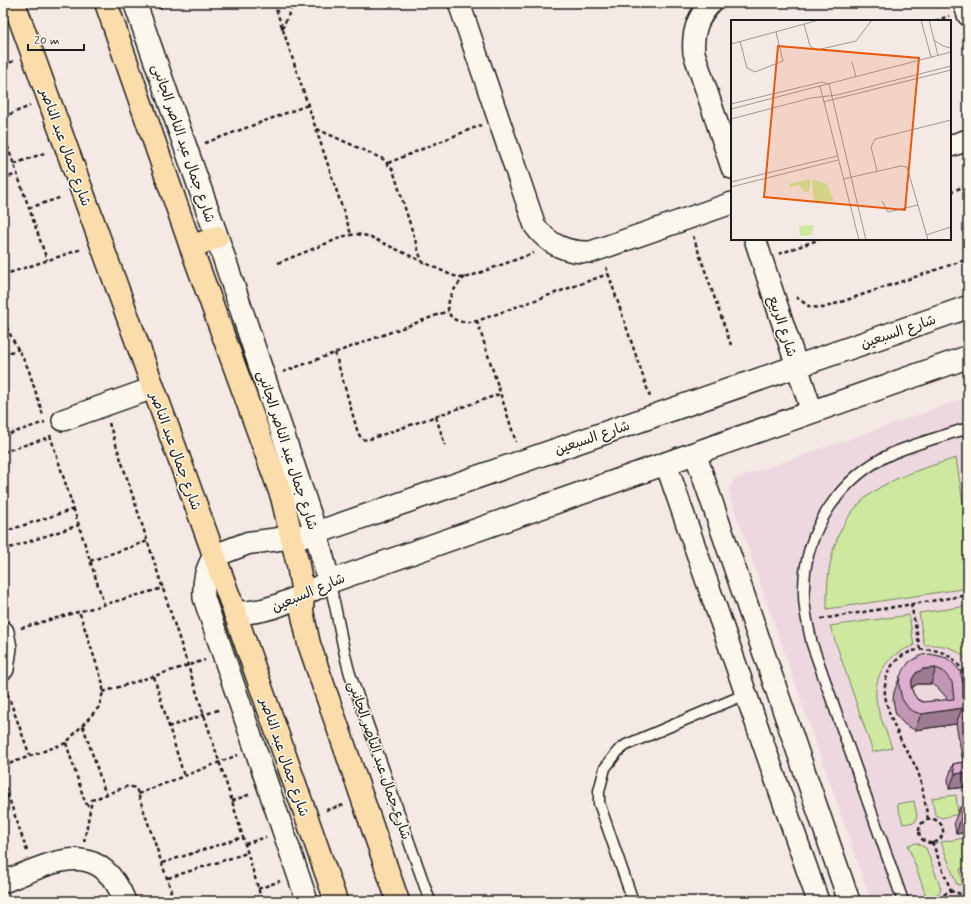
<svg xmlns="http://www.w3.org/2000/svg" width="971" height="904" font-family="Mynerve,'Playpen Sans Arabic',sans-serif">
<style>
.built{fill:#eed8df}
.green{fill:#cee99f;stroke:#75825e}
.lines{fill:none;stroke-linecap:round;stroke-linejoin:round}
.lane-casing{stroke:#1c1c1c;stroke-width:13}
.street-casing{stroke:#1c1c1c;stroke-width:24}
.secondary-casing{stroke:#1c1c1c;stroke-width:25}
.primary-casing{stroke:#1c1c1c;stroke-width:25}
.path{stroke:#1c1c1c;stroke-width:2.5;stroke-dasharray:4 3;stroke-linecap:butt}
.lane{stroke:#fbf7ec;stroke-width:10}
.street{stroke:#fbf7ec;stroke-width:21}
.secondary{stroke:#fbf7ec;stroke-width:22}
.primary{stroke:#fbddab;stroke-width:22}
.wall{fill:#c096b2;stroke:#1c1c1c;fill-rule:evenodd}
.shaded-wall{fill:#9c7a91;stroke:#1c1c1c}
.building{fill:#dfafcf;stroke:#1c1c1c;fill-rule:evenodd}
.labels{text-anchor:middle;stroke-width:3;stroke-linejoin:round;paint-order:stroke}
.street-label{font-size:14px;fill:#1c1c1c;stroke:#fbf7ec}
.inset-road{fill:none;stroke:#9e9795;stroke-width:1}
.view{fill:#e8590c;fill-opacity:0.15;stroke:#e8590c;stroke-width:2}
.inset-edge{fill:none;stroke:#1c1c1c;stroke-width:2}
</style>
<rect width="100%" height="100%" fill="#f5e9e6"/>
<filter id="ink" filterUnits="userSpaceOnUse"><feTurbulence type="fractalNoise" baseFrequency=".025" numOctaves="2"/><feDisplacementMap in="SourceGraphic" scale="8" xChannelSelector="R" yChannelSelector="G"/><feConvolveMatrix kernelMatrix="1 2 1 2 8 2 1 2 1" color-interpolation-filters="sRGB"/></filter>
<g filter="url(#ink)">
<!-- built -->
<path class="built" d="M 968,397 L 968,901 L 871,901 L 728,491 L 735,479 Z"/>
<!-- green -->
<path class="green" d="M 956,458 L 968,533 L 968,588 L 827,609 C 826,556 838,507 890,482 C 910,472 934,465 956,458 Z
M 968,606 L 968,661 C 956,647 942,644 924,645 L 919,613 Z
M 909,615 L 914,646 C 890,652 874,673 876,698 C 878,715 887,732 892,748 L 873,752 L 830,626 Z
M 956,795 L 958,814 L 942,818 L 935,815 L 932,798 Z
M 914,801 L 917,816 L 915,822 L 903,824 L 897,804 Z
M 965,838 L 968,868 L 960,869 L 962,884 L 957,885 L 941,842 Z
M 917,843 L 926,848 L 941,889 L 937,895 L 926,896 L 908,845 Z"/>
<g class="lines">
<defs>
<path id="lane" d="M 329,582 C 338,612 341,644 350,674 L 430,901
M 633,901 L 599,803 L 599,791 L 605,768 L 618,751 L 626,745 L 746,694
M 903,901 L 812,644 C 808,625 803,606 804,587 C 805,530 841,476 893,453 C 917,443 943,436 968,428"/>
<path id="street" d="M 459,3 L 535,226 C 549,245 567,253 591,252 L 732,203
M 711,3 C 697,17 692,33 694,53 L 732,168
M 964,3 L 968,15
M 950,146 L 968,140
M 755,239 L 812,412
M 63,420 L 153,388
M 695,453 L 849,901
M 666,464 L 818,901
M 214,556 C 205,570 203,582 204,598 L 307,901
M 3,632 L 6,648 L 3,669
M 3,882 C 52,863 98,835 125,901"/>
<path id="secondary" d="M 135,3 L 217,237 L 316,533 L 329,582
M 214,556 L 248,543 L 310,535 L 968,307
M 235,613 C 273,613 297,597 329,582 L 968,357"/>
<path id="primary" d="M 14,3 L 235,613 L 336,901
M 106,3 L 191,247 L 282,497 L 298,565 L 303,594 L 302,611 L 309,644 L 398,901
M 191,247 L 217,237"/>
</defs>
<!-- lane casing -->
<use href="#lane" class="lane-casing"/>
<!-- street casing -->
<use href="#street" class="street-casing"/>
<!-- secondary casing -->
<use href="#secondary" class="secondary-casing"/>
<!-- primary casing -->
<use href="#primary" class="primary-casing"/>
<!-- path -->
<path class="path" d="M 274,3 L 351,234
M 158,8 L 172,3
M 935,21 L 949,16
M 282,29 L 294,3
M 3,65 L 14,61
M 3,117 L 30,106
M 317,129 L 383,159 L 393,170 L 422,262
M 3,133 L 47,260
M 205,143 L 308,105
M 3,156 L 10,153
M 388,163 L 481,125
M 14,164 L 47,152
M 3,179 L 17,174
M 950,192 L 968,185
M 29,208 L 62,197
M 693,236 L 731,345
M 779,254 L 820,239
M 278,263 L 345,236 L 356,234 L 368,236 L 451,275 L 461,278 L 468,277 L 534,253
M 606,267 L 650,397
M 3,275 L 82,249
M 465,277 C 443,297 438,328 477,321 L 608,274
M 796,297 L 810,307 L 823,308 L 968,259
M 3,321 L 28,368 L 43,415
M 477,321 L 516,442
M 335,353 L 358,433 L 362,439 L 367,440 L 500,394
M 3,355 L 19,349
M 283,372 L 448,311
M 436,417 L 445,445
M 109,423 L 232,801 L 262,901
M 50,435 L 104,604
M 3,436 L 45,422
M 3,452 L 50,437
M 3,532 L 74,509
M 3,550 L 79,525
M 90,561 L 148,541
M 911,604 L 920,649
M 821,619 L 968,595
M 21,628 L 163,588
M 154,677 L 184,776
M 5,687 L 30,756
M 103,692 L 205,660
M 83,726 L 106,795
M 168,727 L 221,709
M 66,743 L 85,802 L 90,808
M 3,766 L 66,743 L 99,707 L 103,692 L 103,684 L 79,611
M 3,781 L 27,851
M 138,794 L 238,755
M 3,800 L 9,798
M 232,801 L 251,794
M 326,810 L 344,805
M 928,819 C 925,804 923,787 918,772 C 915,764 910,757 906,750 C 898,735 883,704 885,687 C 888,638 957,638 965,680 L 968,680
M919 831a12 12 0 1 1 24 0a12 12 0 1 1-24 0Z
M 84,842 L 92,800 L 128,786 L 136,788 L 171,890 L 168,898 L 162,901
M 932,842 L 951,891
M 245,844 L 266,837
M 162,863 L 243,837
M 168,878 L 247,853
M 258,889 L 280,881
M 940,901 C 944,892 951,889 960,894 L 963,901"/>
<!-- lane -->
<use href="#lane" class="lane"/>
<!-- street -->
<use href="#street" class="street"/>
<!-- secondary -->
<use href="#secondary" class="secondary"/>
<!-- primary -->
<use href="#primary" class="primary"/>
</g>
<!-- wall -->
<path class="wall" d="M 930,654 L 965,690 L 968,690 L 968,795 L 967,787 L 949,789 L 948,779 L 953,764 L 963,762 L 956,724 L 915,730 L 909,727 L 904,724 L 896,715 L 893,700 L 894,692 L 900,676 ZM 917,684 L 931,684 L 937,687 L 946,697 L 947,700 L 923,702 L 917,699 L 913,693 L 912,688 Z
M 960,807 L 968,817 L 968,832 L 956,834 L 954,822 Z
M 968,872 L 968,895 L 965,895 L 964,884 Z"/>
<!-- shaded-wall -->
<path class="shaded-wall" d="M 936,668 L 931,684 L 917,684 L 911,688 L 912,679 L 916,673 L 923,669 Z
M 962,708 L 956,724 L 915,730 L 921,714 Z
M 968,772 L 968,783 L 967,787 L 949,789 L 955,774 Z
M 968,817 L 968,832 L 956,834 L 961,818 Z
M 968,887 L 968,895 L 965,895 Z"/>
<!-- building -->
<path class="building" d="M 930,654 L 947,658 L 954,664 L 960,671 L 965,690 L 968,690 L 968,745 L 962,708 L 921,714 L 915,712 L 909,709 L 902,699 L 899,685 L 900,676 L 909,662 L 922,655 ZM 936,668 L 943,671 L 952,682 L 954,699 L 923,702 L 917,699 L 913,693 L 911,686 L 912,679 L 916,673 L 923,669 Z
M 968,761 L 968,772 L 955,774 L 953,764 Z
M 968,805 L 968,817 L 961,818 L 960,807 Z"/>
</g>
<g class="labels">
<!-- street labels -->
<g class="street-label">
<text transform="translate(184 143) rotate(71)" y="5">شارع جمال عبد الناصر الجانبى</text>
<text transform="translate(66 147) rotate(70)" y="5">شارع جمال عبد الناصر</text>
<text transform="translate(783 326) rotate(72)" y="5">شارع الربيع</text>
<text transform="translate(898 331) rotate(-19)" y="5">شارع السبعين</text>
<text transform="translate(592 437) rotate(-19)" y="5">شارع السبعين</text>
<text transform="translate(288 450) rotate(72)" y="5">شارع جمال عبد الناصر الجانبى</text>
<text transform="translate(176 451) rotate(70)" y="5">شارع جمال عبد الناصر</text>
<text transform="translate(308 592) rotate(-23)" y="5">شارع السبعين</text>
<text transform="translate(285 757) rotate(71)" y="5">شارع جمال عبد الناصر</text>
<text transform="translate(380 760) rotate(71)" y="5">شارع جمال عبد الناصر الجانبى</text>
</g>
</g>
<!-- overview -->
<g transform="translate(731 20)">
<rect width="220" height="220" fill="#f5e9e6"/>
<path d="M 79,159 L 79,171 L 74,172 L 68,165 L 59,167 L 58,164 ZM 81,159 L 96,164 L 103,181 L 83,182 ZM 83,205 L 80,215 L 69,216 L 68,206 Z" fill="#cee99f"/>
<path class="inset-road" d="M 190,0 L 200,37M 198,0 L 207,35M 73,4 L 79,26 L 86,30 L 125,21 L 141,0M 203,20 L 212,26 L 220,28M 9,21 L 16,48 L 24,52 L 52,41 L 45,12M 0,24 L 88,0M 121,42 L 125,57M 98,64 L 135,220M 89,66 L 128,220M 92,82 L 220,50M 0,84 L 91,62 L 98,64M 0,89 L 220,32M 0,99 L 80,78 L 106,75 L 220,46M 146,151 L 140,127 L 144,119 L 220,100M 112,159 L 170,146 L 176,147 L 197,220M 0,162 L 106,136M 0,167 L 107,140M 151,181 L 157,192 L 187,185M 195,215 L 220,207"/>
<path class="view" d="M 47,26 L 188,38 L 174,190 L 33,177 Z"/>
<rect width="220" height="220" class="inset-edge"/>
</g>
<!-- margin -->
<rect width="971" height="904" fill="none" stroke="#fbf7ec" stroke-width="16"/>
<rect x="8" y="8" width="955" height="888" fill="none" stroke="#1c1c1c" stroke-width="1.5" filter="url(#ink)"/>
<!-- scale -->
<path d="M28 44v6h56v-6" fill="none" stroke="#1c1c1c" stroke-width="2"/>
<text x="34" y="44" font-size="12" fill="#1c1c1c" stroke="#fbf7ec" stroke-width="3" paint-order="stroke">20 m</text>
</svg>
